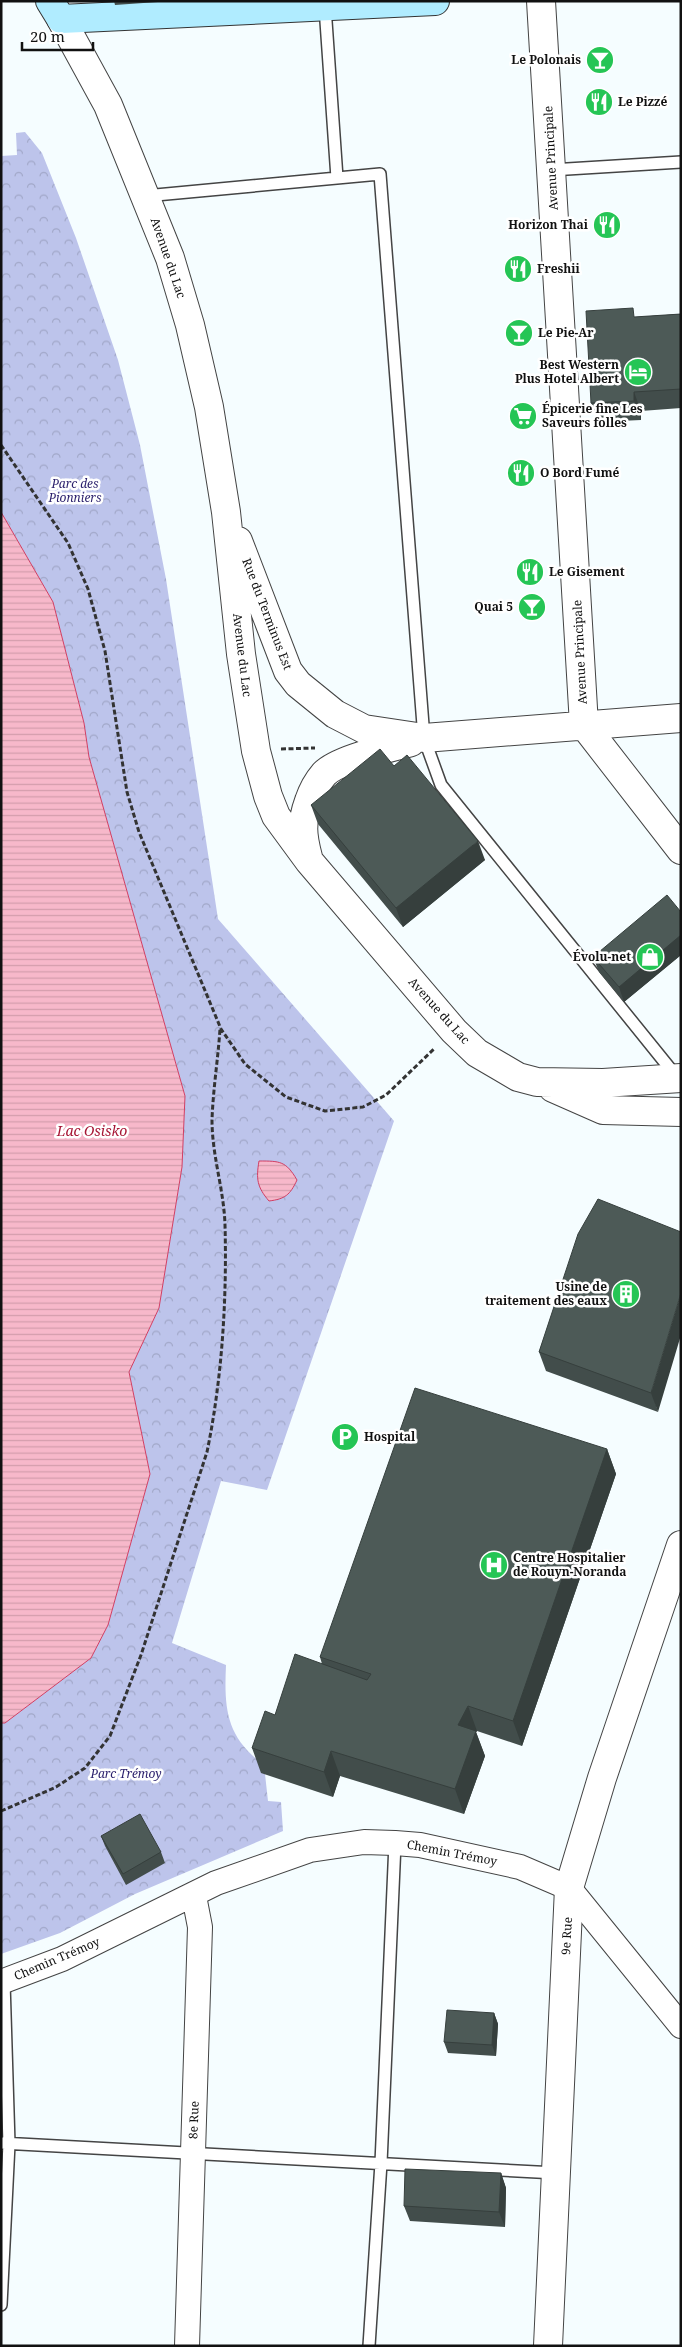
<svg xmlns="http://www.w3.org/2000/svg" width="682" height="2347" font-family="'Noto Serif',serif">
<style>
.park{fill:url(#park-crowns)}
.water{fill:url(#water-rules);stroke:#d03e63}
.lines{fill:none;stroke-linecap:round;stroke-linejoin:round}
.service-casing{stroke:#444;stroke-width:14}
.minor-casing{stroke:#444;stroke-width:26}
.tertiary-casing{stroke:#444;stroke-width:30}
.secondary-casing{stroke:#333;stroke-width:30}
.path{stroke:#333;stroke-width:3;stroke-dasharray:5 2.5;stroke-linecap:butt}
.service{stroke:#fff;stroke-width:11}
.minor{stroke:#fff;stroke-width:24}
.tertiary{stroke:#fff;stroke-width:28}
.secondary{stroke:#b0ecff;stroke-width:28}
.wall{fill:#424d4b}
.shaded-wall{fill:#363f3d}
.building{fill:#4d5a57;stroke:#363f3d}
.labels{text-anchor:middle;stroke-width:5;stroke-linejoin:round;paint-order:stroke}
.poi-label{font-size:12px;font-weight:bold;fill:#111;stroke:#fff;text-anchor:start}
.street-label{font-size:12px;fill:#111;stroke:#fff}
.park-label{font-size:12px;font-style:italic;fill:#291e6b;stroke:#fff}
.water-label{font-size:14px;font-style:italic;fill:#a71635;stroke:#fff}
</style>
<defs>
<pattern id="park-crowns" width="20" height="18" patternUnits="userSpaceOnUse" patternTransform="scale(1.25)"><rect width="20" height="18" fill="#bdc4eb"/><path d="M2 6a3 3 0 1 1 6 0M12 15a3 3 0 1 1 6 0" fill="none" stroke="#a1a7c8"/></pattern>
<pattern id="water-rules" width="6" height="5" patternUnits="userSpaceOnUse" patternTransform="scale(1.25)"><rect width="6" height="5" fill="#f7b8ca"/><path d="M0 2.5h6" fill="none" stroke="#d39dac"/></pattern>
</defs>
<rect width="100%" height="100%" fill="#f5fdff"/>
<!-- park -->
<path class="park" d="M 25,132 L 42,153 L 76,238 L 118,360 L 140,445 L 166,579 L 218,919 L 394,1121 L 267,1490 L 221,1481 L 172,1643 L 226,1665 C 224,1709 226,1737 264,1765 L 268,1801 L 281,1802 L 283,1831 L 135,1894 L 60,1933 L 1,1954 L 1,1723 L 5,1723 L 91,1658 L 108,1625 L 150,1474 L 129,1372 L 159,1308 L 182,1167 L 185,1096 L 89,757 L 84,723 L 53,602 L 1,512 L 1,156 L 17,155 L 16,133 Z"/>
<!-- water -->
<path class="water" d="M 1,512 L 53,602 L 84,723 L 89,757 L 185,1096 L 182,1167 L 159,1308 L 129,1372 L 150,1474 L 108,1625 L 91,1658 L 5,1723 L 1,1723 Z
M 259,1161 C 280,1161 286,1161 297,1180 C 290,1195 285,1199 269,1201 C 257,1187 256,1179 259,1161 Z"/>
<g class="lines">
<defs>
<path id="service" d="M 325,7 L 337,178
M 551,170 L 681,162
M 145,196 L 380,174 L 424,738 L 441,785 L 676,1076
M 1,2143 L 556,2173
M 1,2305 L 9,2144 L 4,1982
M 369,2346 L 381,2163 L 395,1843"/>
<path id="minor" d="M 1,1982 L 62,1959 L 216,1883 L 310,1850 L 364,1842 L 395,1843 L 420,1845 L 520,1867 L 569,1888 L 681,2026
M 187,2346 L 200,1927 L 194,1896"/>
<path id="tertiary" d="M 541,1 L 584,725 L 681,850
M 61,19 L 108,105 L 170,258 L 190,325 L 209,407 L 226,512 L 241,654 L 256,751 L 268,796 L 276,816 L 309,861 L 454,1031 L 477,1053 L 501,1067 L 518,1077 L 537,1082 L 603,1083 L 681,1078
M 238,541 L 288,671 L 298,684 L 335,714 L 364,729 L 424,738 L 681,718
M 308,857 C 302,834 301,823 309,801 C 312,792 318,781 324,774 C 338,759 390,748 411,742
M 553,1088 L 603,1110 L 681,1112
M 548,2346 L 569,1888 L 602,1778 L 681,1545"/>
<path id="secondary" d="M 50,1 L 61,19 L 435,1"/>
</defs>
<!-- service casing -->
<use href="#service" class="service-casing"/>
<!-- minor casing -->
<use href="#minor" class="minor-casing"/>
<!-- tertiary casing -->
<use href="#tertiary" class="tertiary-casing"/>
<!-- secondary casing -->
<use href="#secondary" class="secondary-casing"/>
<!-- path -->
<path class="path" d="M 1,445 L 68,543 L 88,589 L 105,651 L 127,792 L 139,832 L 221,1029 L 245,1064 L 286,1097 L 325,1111 L 363,1107 L 386,1095 L 435,1048
M 281,749 L 315,748
M 1,1811 L 56,1787 L 85,1768 L 110,1736 L 141,1655 L 207,1452 C 222,1379 227,1300 225,1225 C 224,1190 212,1156 212,1120 C 213,1090 218,1059 220,1029"/>
<!-- service -->
<use href="#service" class="service"/>
<!-- minor -->
<use href="#minor" class="minor"/>
<!-- tertiary -->
<use href="#tertiary" class="tertiary"/>
<!-- secondary -->
<use href="#secondary" class="secondary"/>
</g>
<!-- wall -->
<path class="wall" d="M 114,1 L 172,1 L 115,5 Z
M 681,314 L 681,408 L 641,411 L 641,420 L 598,422 L 591,403 L 636,317 Z
M 394,766 L 485,860 L 403,927 L 318,824 L 311,805 Z
M 681,912 L 681,955 L 624,1002 L 599,972 L 593,957 Z
M 598,1199 L 658,1412 L 546,1371 L 539,1352 Z
M 607,1449 L 616,1474 L 522,1746 L 477,1731 L 476,1732 L 485,1756 L 464,1814 L 340,1776 L 333,1797 L 261,1773 L 252,1748 L 275,1715 L 322,1664 L 320,1657 Z
M 101,1836 L 161,1852 L 165,1863 L 126,1885 L 105,1846 Z
M 494,2013 L 498,2024 L 496,2056 L 448,2053 L 444,2042 Z
M 501,2173 L 506,2188 L 505,2227 L 410,2221 L 404,2206 Z"/>
<!-- shaded-wall -->
<path class="shaded-wall" d="M 634,392 L 641,411 L 641,420 L 634,401 Z
M 478,841 L 485,860 L 403,927 L 396,908 Z
M 681,935 L 681,955 L 624,1002 L 619,987 Z
M 681,1293 L 681,1335 L 658,1412 L 651,1393 Z
M 607,1449 L 616,1474 L 522,1746 L 513,1721 Z
M 468,1706 L 477,1731 L 476,1732 L 485,1756 L 464,1814 L 455,1789 L 458,1725 Z
M 331,1751 L 340,1776 L 333,1797 L 324,1772 Z
M 494,2013 L 498,2024 L 496,2056 L 492,2045 Z
M 501,2173 L 506,2188 L 505,2227 L 499,2212 Z"/>
<!-- building -->
<path class="building" d="M 633,308 L 634,317 L 681,314 L 681,389 L 634,392 L 634,401 L 591,403 L 586,311 Z
M 380,749 L 394,766 L 407,755 L 478,841 L 396,908 L 311,805 Z
M 667,895 L 681,912 L 681,935 L 619,987 L 593,957 Z
M 598,1199 L 681,1232 L 681,1293 L 651,1393 L 539,1352 L 578,1234 Z
M 415,1388 L 607,1449 L 513,1721 L 468,1706 L 458,1725 L 476,1731 L 455,1789 L 331,1751 L 324,1772 L 252,1748 L 265,1711 L 275,1715 L 295,1654 L 367,1680 L 371,1674 L 320,1657 Z
M 140,1814 L 161,1852 L 123,1874 L 101,1836 Z
M 447,2010 L 494,2013 L 492,2045 L 444,2042 Z
M 405,2169 L 501,2173 L 499,2212 L 404,2206 Z"/>
<!-- icons -->
<defs>
<symbol id="bar-disc" viewBox="-11 -11 22 22"><circle r="9.5" fill="#25c555" stroke="#fff"/><path d="M-6-5H6L.8 .8V4.5H3.5V6h-7V4.5H-.8V.8Z" fill="#fff"/></symbol>
<symbol id="restaurant-disc" viewBox="-11 -11 22 22"><circle r="9.5" fill="#25c555" stroke="#fff"/><path d="M-5-6h1v4h1v-4h1v4h1v-4h1v5L-1.5 .5V6h-2V.5L-5-1ZM5-6V6H3V1.5H1.5Q1.5-4 5-6Z" fill="#fff"/></symbol>
<symbol id="hotel-disc" viewBox="-11 -11 22 22"><circle r="9.5" fill="#25c555" stroke="#fff"/><path d="M-6-4.5h1.5V1H6V5H4.5V3h-9V5H-6ZM-4 0a1.8 1.8 0 1 1 3.6 0ZM.5 0V-2.5h3Q6-2.5 6 0Z" fill="#fff"/></symbol>
<symbol id="supermarket-disc" viewBox="-11 -11 22 22"><circle r="9.5" fill="#25c555" stroke="#fff"/><path d="M-6-5.5h2.5l.6 2H6L4.5 2H-2.5L-4.4-4H-6ZM-1.5 3.2a1.3 1.3 0 1 0 .1 0ZM3 3.2a1.3 1.3 0 1 0 .1 0Z" fill="#fff"/></symbol>
<symbol id="shop-disc" viewBox="-11 -11 22 22"><circle r="9.5" fill="#25c555" stroke="#fff"/><path d="M-5-2.5h2.3a2.7 3.5 0 0 1 5.4 0H5L5.5 6h-11ZM-1.5-2.5h3a1.5 2.3 0 0 0-3 0Z" fill="#fff"/></symbol>
<symbol id="building-disc" viewBox="-11 -11 22 22"><circle r="9.5" fill="#25c555" stroke="#fff"/><path d="M-4-6H4V6H1V3H-1V6H-4ZM-2.5-4.3h1.7v1.8h-1.7ZM.8-4.3h1.7v1.8H.8ZM-2.5-1h1.7V.8h-1.7ZM.8-1h1.7V.8H.8Z" fill="#fff"/></symbol>
<symbol id="parking-disc" viewBox="-11 -11 22 22"><circle r="9.5" fill="#25c555" stroke="#fff"/><path d="M-3.5-5.5H1a3.5 3.5 0 0 1 0 7H-1V5.5H-3.5ZM-1-3.4V-.6H.8a1.4 1.4 0 0 0 0-2.8Z" fill="#fff"/></symbol>
<symbol id="hospital-disc" viewBox="-11 -11 22 22"><circle r="9.5" fill="#25c555" stroke="#fff"/><path d="M-5-5h3v3.5h4V-5h3V5h-3V1.5h-4V5h-3Z" fill="#fff"/></symbol>
</defs>
<g fill-rule="evenodd">
<use href="#bar-disc" x="584" y="44" width="32" height="32"/>
<use href="#restaurant-disc" x="583" y="86" width="32" height="32"/>
<use href="#restaurant-disc" x="591" y="209" width="32" height="32"/>
<use href="#restaurant-disc" x="502" y="253" width="32" height="32"/>
<use href="#bar-disc" x="503" y="317" width="32" height="32"/>
<use href="#hotel-disc" x="622" y="356" width="32" height="32"/>
<use href="#supermarket-disc" x="507" y="400" width="32" height="32"/>
<use href="#restaurant-disc" x="505" y="457" width="32" height="32"/>
<use href="#restaurant-disc" x="514" y="556" width="32" height="32"/>
<use href="#bar-disc" x="516" y="591" width="32" height="32"/>
<use href="#shop-disc" x="634" y="941" width="32" height="32"/>
<use href="#building-disc" x="610" y="1278" width="32" height="32"/>
<use href="#parking-disc" x="329" y="1421" width="32" height="32"/>
<use href="#hospital-disc" x="478" y="1549" width="32" height="32"/>
</g>
<g class="labels">
<!-- poi labels -->
<g class="poi-label">
<text x="581" y="64" text-anchor="end">Le Polonais</text>
<text x="618" y="106">Le Pizzé</text>
<text x="588" y="229" text-anchor="end">Horizon Thai</text>
<text x="537" y="273">Freshii</text>
<text x="538" y="337">Le Pie-Ar</text>
<text x="619" y="369" text-anchor="end">Best Western<tspan x="619" dy="14">Plus Hotel Albert</tspan></text>
<text x="542" y="413">Épicerie fine Les<tspan x="542" dy="14">Saveurs folles</tspan></text>
<text x="540" y="477">O Bord Fumé</text>
<text x="549" y="576">Le Gisement</text>
<text x="513" y="611" text-anchor="end">Quai 5</text>
<text x="631" y="961" text-anchor="end">Évolu-net</text>
<text x="607" y="1291" text-anchor="end">Usine de<tspan x="607" dy="14">traitement des eaux</tspan></text>
<text x="364" y="1441">Hospital</text>
<text x="513" y="1562">Centre Hospitalier<tspan x="513" dy="14">de Rouyn-Noranda</tspan></text>
</g>
<!-- street labels -->
<g class="street-label">
<text transform="translate(551 158) rotate(-93)" y="4">Avenue Principale</text>
<text transform="translate(168 258) rotate(71)" y="4">Avenue du Lac</text>
<text transform="translate(267 614) rotate(69)" y="4">Rue du Terminus Est</text>
<text transform="translate(580 652) rotate(-93)" y="4">Avenue Principale</text>
<text transform="translate(242 655) rotate(83)" y="4">Avenue du Lac</text>
<text transform="translate(439 1011) rotate(48)" y="4">Avenue du Lac</text>
<text transform="translate(452 1853) rotate(11)" y="4">Chemin Trémoy</text>
<text transform="translate(567 1936) rotate(-87)" y="4">9e Rue</text>
<text transform="translate(57 1959) rotate(-23)" y="4">Chemin Trémoy</text>
<text transform="translate(194 2120) rotate(-88)" y="4">8e Rue</text>
</g>
<!-- park labels -->
<g class="park-label">
<text x="75" y="488">Parc des<tspan x="75" dy="14">Pionniers</tspan></text>
<text x="126" y="1778">Parc Trémoy</text>
</g>
<!-- water labels -->
<g class="water-label">
<text x="92" y="1136">Lac Osisko</text>
</g>
</g>
<!-- border -->
<rect width="682" height="2347" fill="none" stroke="#111111" stroke-width="5"/>
<!-- scale -->
<path d="M22 42v8h71v-8" fill="none" stroke="#111111" stroke-width="2.5"/>
<text x="30" y="42" font-size="15" fill="#111111" stroke="#ffffff" stroke-width="4" paint-order="stroke">20 m</text>
</svg>
